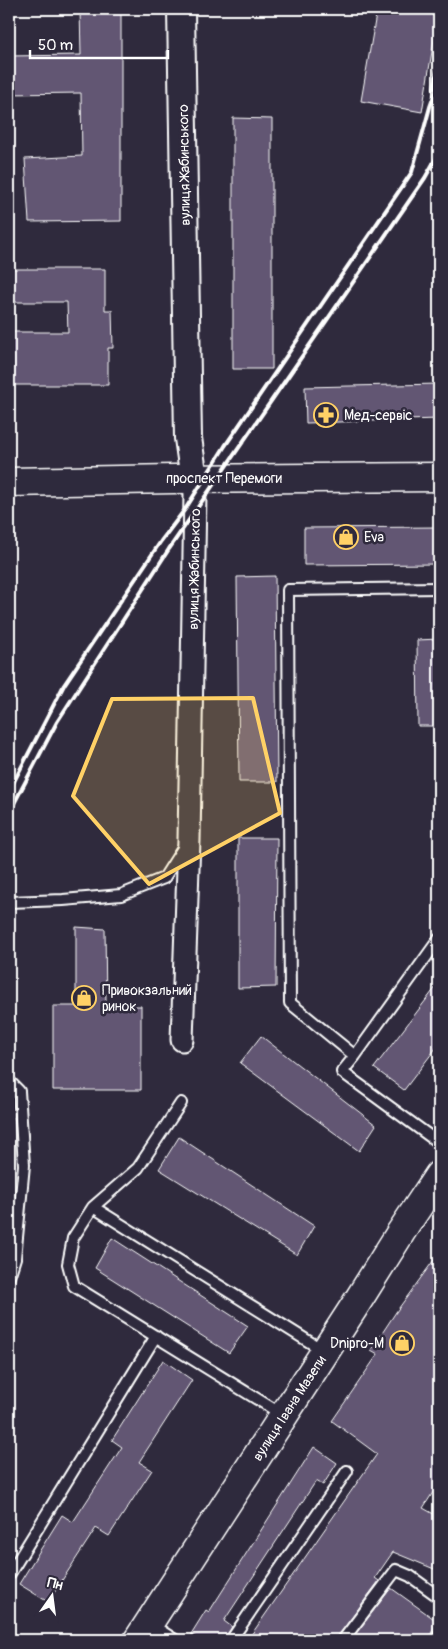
<svg xmlns="http://www.w3.org/2000/svg" width="448" height="1649" font-family="Pangolin,sans-serif">
<style>
.building{fill:#625773;stroke:#fff}
.lines{fill:none;stroke-linecap:round;stroke-linejoin:round}
.service-casing{stroke:#fff;stroke-width:14}
.minor-casing{stroke:#fff;stroke-width:25}
.tertiary-casing{stroke:#fff;stroke-width:30}
.secondary-casing{stroke:#fff;stroke-width:31}
.primary-casing{stroke:#fff;stroke-width:31}
.service{stroke:#2f2a3d;stroke-width:10}
.minor{stroke:#2f2a3d;stroke-width:21}
.tertiary{stroke:#2f2a3d;stroke-width:26}
.secondary{stroke:#2f2a3d;stroke-width:28}
.primary{stroke:#2f2a3d;stroke-width:28}
.rail{stroke:#fff;stroke-width:4}
.marked{fill:#ffd166;fill-opacity:0.2;stroke:#ffd166;stroke-width:4;stroke-linejoin:round}
.labels{text-anchor:middle;stroke-width:5;stroke-linejoin:round;paint-order:stroke}
.street-label{font-size:14px;fill:#fff;stroke:#2f2a3d}
.poi-label{font-size:14px;fill:#fff;stroke:#2f2a3d;text-anchor:start}
</style>
<rect width="100%" height="100%" fill="#2f2a3d"/>
<filter id="ink" filterUnits="userSpaceOnUse"><feTurbulence type="fractalNoise" baseFrequency=".02" numOctaves="2"/><feDisplacementMap in="SourceGraphic" scale="10" xChannelSelector="R" yChannelSelector="G"/><feConvolveMatrix kernelMatrix="1 2 1 2 8 2 1 2 1" color-interpolation-filters="sRGB"/></filter>
<g filter="url(#ink)">
<!-- building -->
<path class="building" d="M 80,9 L 121,9 L 121,221 L 29,222 L 25,159 L 82,156 L 81,93 L 9,94 L 9,56 L 81,55 Z
M 377,9 L 439,9 L 422,112 L 361,101 Z
M 233,118 L 272,119 L 272,369 L 233,369 Z
M 9,269 L 105,269 L 105,310 L 112,310 L 113,348 L 108,348 L 108,385 L 9,385 L 9,332 L 68,332 L 67,302 L 9,302 Z
M 439,384 L 439,419 L 306,423 L 305,387 Z
M 439,527 L 439,564 L 304,565 L 304,528 Z
M 275,576 L 277,782 L 239,782 L 237,577 Z
M 439,639 L 439,726 L 418,726 L 417,640 Z
M 238,838 L 277,838 L 276,987 L 238,988 Z
M 76,927 L 105,929 L 106,1006 L 141,1006 L 141,1090 L 53,1090 L 53,1006 L 76,1006 Z
M 439,983 L 439,1044 L 404,1090 L 374,1068 Z
M 261,1036 L 376,1125 L 359,1151 L 240,1063 Z
M 179,1137 L 314,1226 L 297,1255 L 159,1169 Z
M 112,1238 L 248,1326 L 229,1353 L 95,1268 Z
M 439,1253 L 439,1483 L 423,1508 L 439,1517 L 439,1571 L 393,1552 L 375,1578 L 379,1581 L 338,1636 L 336,1640 L 239,1640 L 243,1634 L 249,1638 L 377,1454 L 332,1421 L 378,1354 L 371,1350 L 396,1312 Z
M 163,1360 L 192,1380 L 139,1462 L 152,1470 L 109,1536 L 96,1528 L 48,1602 L 19,1584 L 62,1515 L 73,1522 L 122,1447 L 112,1440 Z
M 314,1447 L 337,1463 L 323,1485 L 316,1481 L 224,1621 L 232,1627 L 224,1640 L 200,1640 L 191,1634 L 206,1610 L 209,1612 Z
M 391,1588 L 437,1621 L 428,1640 L 351,1640 Z"/>
<g class="lines">
<defs>
<path id="service" d="M 439,588 L 288,590 L 290,1003 L 355,1056 L 439,939
M 9,902 L 63,900 L 121,895 L 164,878 L 185,845
M 355,1056 L 342,1072 L 439,1143
M 9,1081 L 19,1091 L 24,1165 L 15,1258 L 9,1277
M 181,1103 L 138,1168 L 93,1207 L 73,1238 L 68,1264 L 74,1286 L 283,1415
M 93,1207 L 324,1351
M 9,1575 L 156,1336
M 150,1624 L 175,1640
M 231,1640 L 347,1471
M 343,1640 L 396,1570 L 410,1576 L 439,1597
M 437,1640 L 439,1635"/>
<path id="minor" d="M 182,1040 L 189,840 L 195,495 L 194,479"/>
<path id="tertiary" d="M 181,9 L 188,438 L 194,479"/>
<path id="secondary" d="M 9,482 L 174,479 L 439,477"/>
<path id="primary" d="M 138,1640 L 354,1307 L 401,1232 L 439,1175"/>
</defs>
<!-- service casing -->
<use href="#service" class="service-casing"/>
<!-- minor casing -->
<use href="#minor" class="minor-casing"/>
<!-- tertiary casing -->
<use href="#tertiary" class="tertiary-casing"/>
<!-- secondary casing -->
<use href="#secondary" class="secondary-casing"/>
<!-- primary casing -->
<use href="#primary" class="primary-casing"/>
<!-- service -->
<use href="#service" class="service"/>
<!-- minor -->
<use href="#minor" class="minor"/>
<!-- tertiary -->
<use href="#tertiary" class="tertiary"/>
<!-- secondary -->
<use href="#secondary" class="secondary"/>
<!-- primary -->
<use href="#primary" class="primary"/>
<!-- rail -->
<path class="rail" d="M 434,88 L 439,56
M 9,791 L 64,685 L 161,541 L 186,508 L 225,446 L 412,172 L 430,107 L 439,82
M 9,813 L 57,722 L 169,549 L 425,178 L 439,153"/>
</g>
</g>
<!-- marked area -->
<path class="marked" d="M 253,698 L 280,813 L 149,884 L 73,796 L 112,699 Z"/>
<!-- icons -->
<defs>
<symbol id="pharmacy-ring" viewBox="-11 -11 22 22"><circle r="9.5" fill="#2f2a3d" stroke="#ffd166" stroke-width="1.5"/><path d="M-2-6h4v4h4v4h-4v4h-4v-4h-4v-4h4Z" fill="#ffd166"/></symbol>
<symbol id="shop-ring" viewBox="-11 -11 22 22"><circle r="9.5" fill="#2f2a3d" stroke="#ffd166" stroke-width="1.5"/><path d="M-5-2.5h2.3a2.7 3.5 0 0 1 5.4 0H5L5.5 6h-11ZM-1.5-2.5h3a1.5 2.3 0 0 0-3 0Z" fill="#ffd166"/></symbol>
</defs>
<g fill-rule="evenodd">
<use href="#pharmacy-ring" x="312" y="401" width="28" height="28"/>
<use href="#shop-ring" x="332" y="523" width="28" height="28"/>
<use href="#shop-ring" x="70" y="984" width="28" height="28"/>
<use href="#shop-ring" x="388" y="1329" width="28" height="28"/>
</g>
<g class="labels">
<!-- street labels -->
<g class="street-label">
<text transform="translate(184 165) rotate(-91)" y="5">вулиця Жабинського</text>
<text x="224" y="483">проспект Перемоги</text>
<text transform="translate(194 569) rotate(-89)" y="5">вулиця Жабинського</text>
<text transform="translate(289 1408) rotate(-57)" y="5">вулиця Івана Мазепи</text>
</g>
<!-- poi labels -->
<g class="poi-label">
<text x="344" y="420">Мед-сервіс</text>
<text x="364" y="542">Eva</text>
<text x="102" y="995">Привокзальний<tspan x="102" dy="16">ринок</tspan></text>
<text x="384" y="1348" text-anchor="end">Dnipro-M</text>
</g>
</g>
<!-- margin -->
<rect width="448" height="1649" fill="none" stroke="#2f2a3d" stroke-width="30"/>
<rect x="15" y="15" width="418" height="1619" fill="none" stroke="#fff" stroke-width="2" filter="url(#ink)"/>
<!-- north arrow -->
<g transform="translate(52 1596) rotate(14)" stroke="#2f2a3d" stroke-width="4" paint-order="stroke">
<path d="M0-4L9 19L0 12L-9 19Z" fill="#ffffff"/>
<text y="-8" font-size="14" font-weight="bold" text-anchor="middle" fill="#ffffff">Пн</text>
</g>
<!-- scale -->
<path d="M30 50v8h138v-8" fill="none" stroke="#ffffff" stroke-width="2.5"/>
<text x="38" y="50" font-size="15" fill="#ffffff" stroke="#2f2a3d" stroke-width="4" paint-order="stroke">50 m</text>
</svg>
